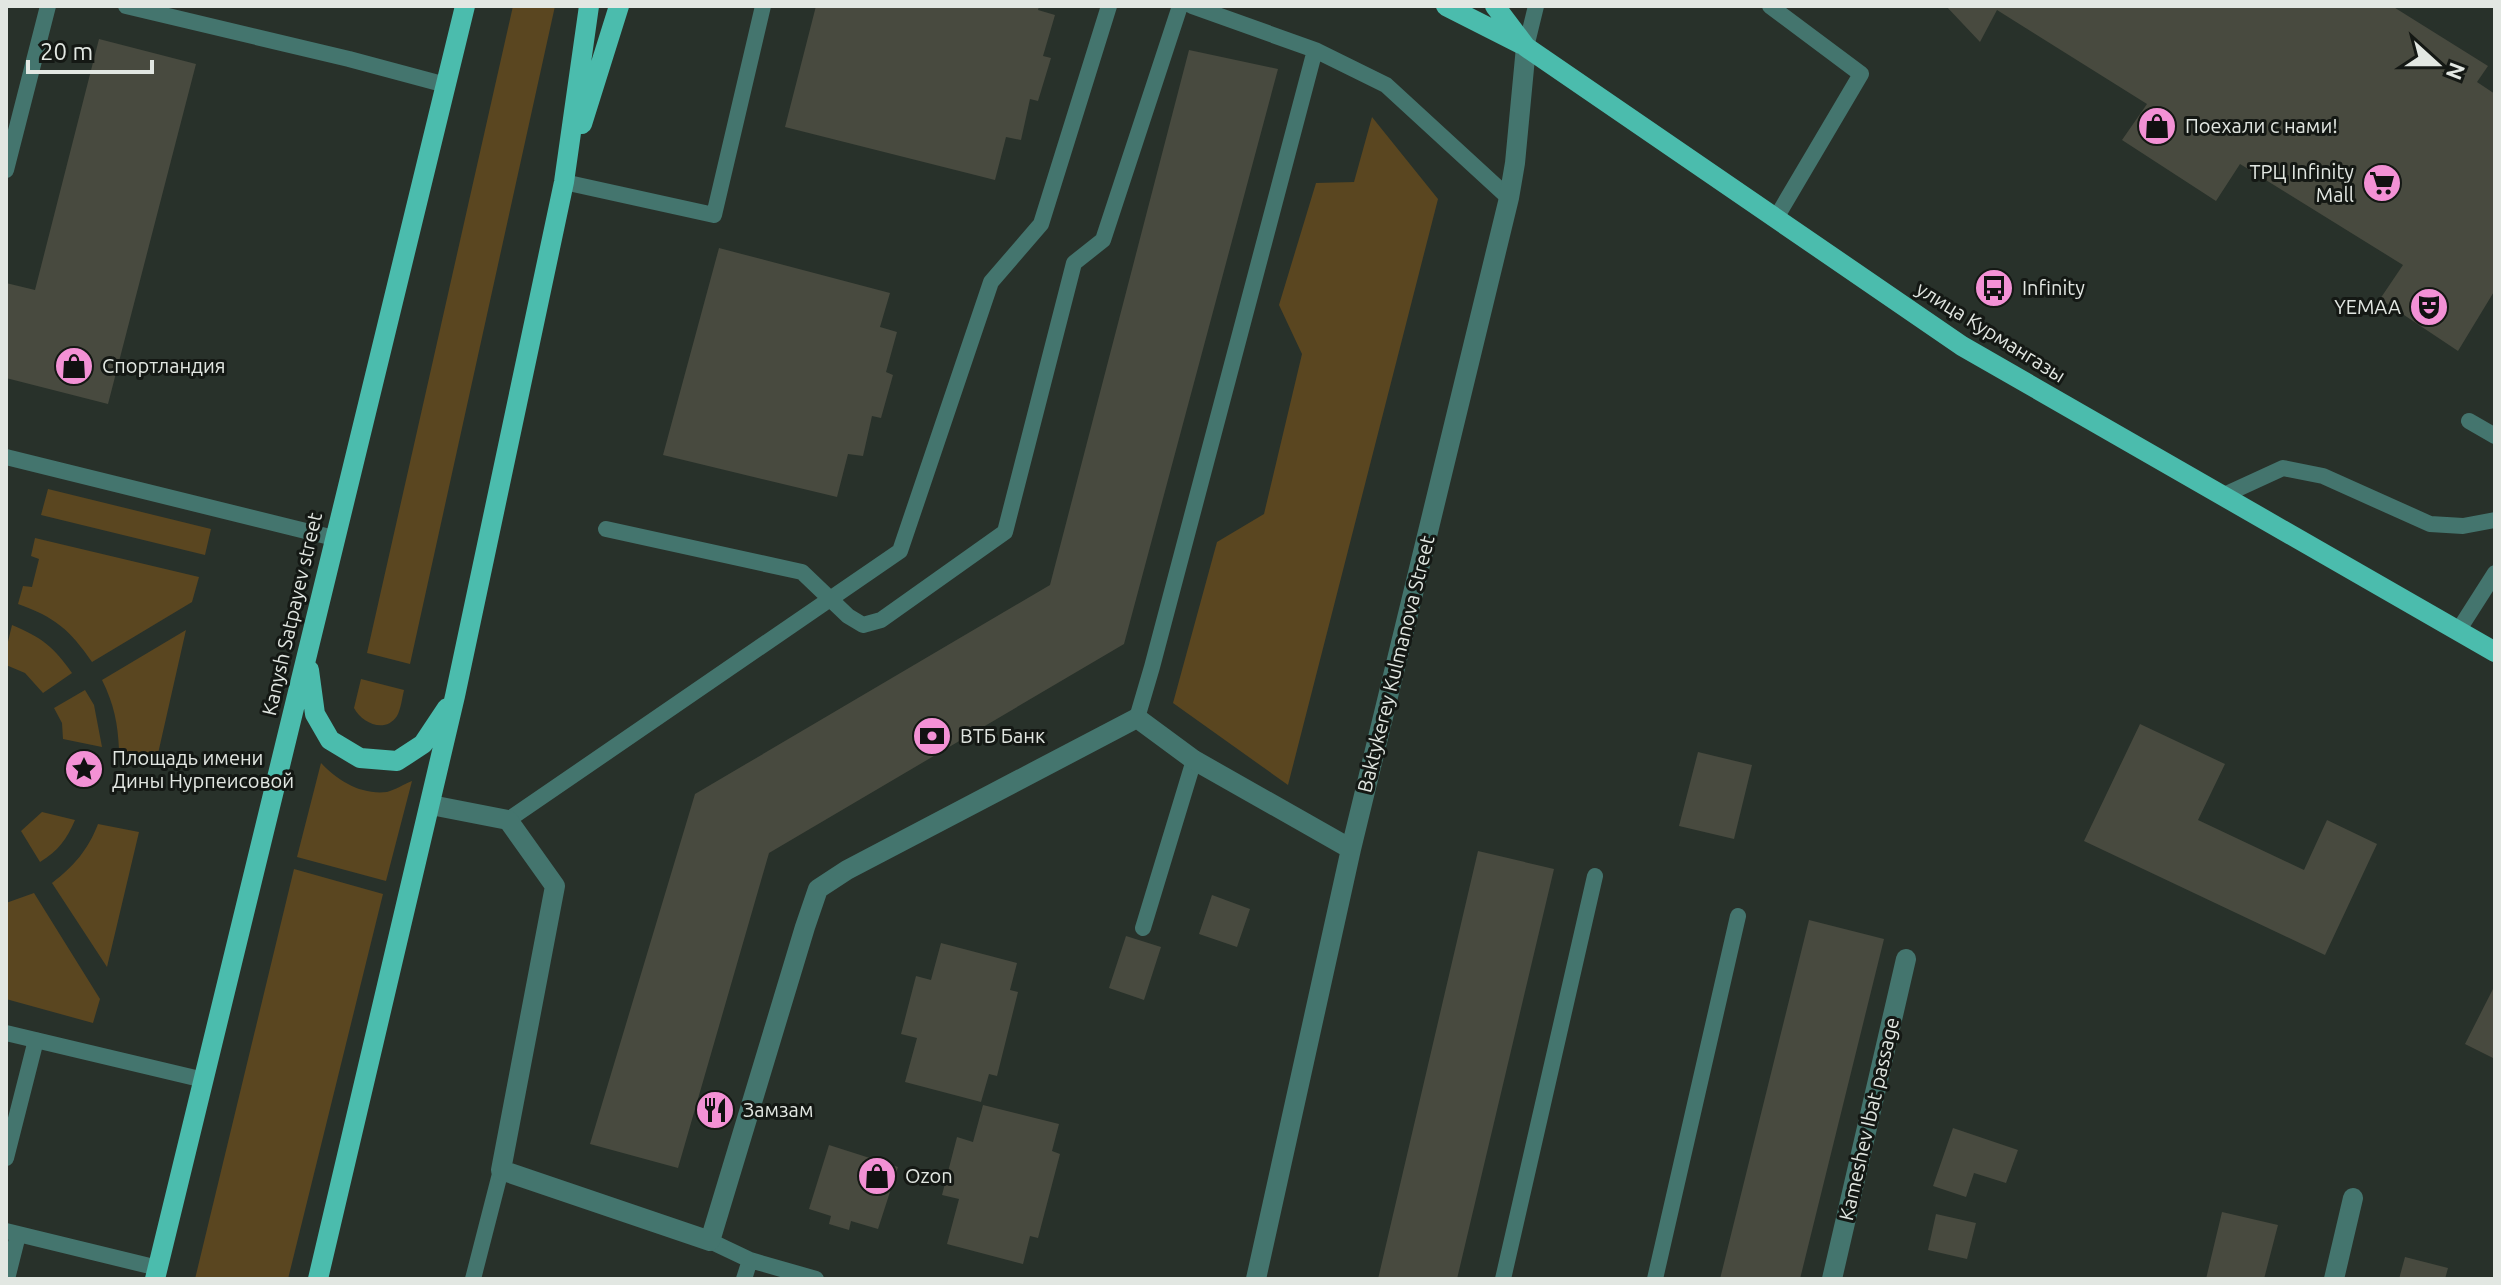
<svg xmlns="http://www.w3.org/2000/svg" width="2501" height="1285" font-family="Ubuntu,sans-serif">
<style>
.green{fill:#5a4620}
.building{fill:#484a3f}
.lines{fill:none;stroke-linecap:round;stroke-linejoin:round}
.lane{stroke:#44756e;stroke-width:16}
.street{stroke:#44756e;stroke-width:20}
.primary{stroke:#4bbcad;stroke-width:20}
.labels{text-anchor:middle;stroke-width:6;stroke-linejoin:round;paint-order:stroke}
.poi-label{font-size:20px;fill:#e2e7e2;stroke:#141814;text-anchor:start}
.street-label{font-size:20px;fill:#e2e7e2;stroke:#141814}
</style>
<rect width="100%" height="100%" fill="#28312a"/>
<!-- green -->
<path class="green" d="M 513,6 L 555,6 L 410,664 L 367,653 Z
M 1372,117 L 1438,199 L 1288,785 L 1173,703 L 1217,542 L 1264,514 L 1302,354 L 1279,305 L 1316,183 L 1354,182 Z
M 48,489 L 211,529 L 205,555 L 41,515 Z
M 35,538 L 199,577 L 192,602 L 92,662 C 70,630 55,617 18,604 L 23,586 L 32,587 L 39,559 L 31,556 Z
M 12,625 C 41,637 54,647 72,673 L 43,693 L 25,673 L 6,665 L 6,650 Z
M 186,630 L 157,758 L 119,750 C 118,724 114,704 102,680 Z
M 361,679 L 404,690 C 402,698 401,709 397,716 C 385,734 362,723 354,708 Z
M 85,690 L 94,705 L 102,747 L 63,739 L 62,723 L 54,708 Z
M 321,763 C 338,781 361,795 387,792 C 395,790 404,784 412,781 L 386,881 L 297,857 Z
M 42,812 L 75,820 C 67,839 58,851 40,862 L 21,831 Z
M 98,824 L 139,832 L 107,967 L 52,883 C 74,866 88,850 98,824 Z
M 294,869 L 383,894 L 288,1279 L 195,1279 Z
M 34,893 L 100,999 L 93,1023 L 6,999 L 6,903 Z"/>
<!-- building -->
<path class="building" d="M 816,6 L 1039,6 L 1038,10 L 1055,15 L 1043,56 L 1051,58 L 1038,101 L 1030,99 L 1021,140 L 1006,137 L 995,180 L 785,127 Z
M 1946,6 L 2392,6 L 2488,66 L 2477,82 L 2495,94 L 2495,290 L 2458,351 L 2380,299 L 2403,265 L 2240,164 L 2216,201 L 2122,140 L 2147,104 L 1997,10 L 1980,42 Z
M 99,39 L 196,64 L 108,404 L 6,378 L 6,283 L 35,290 Z
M 1189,50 L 1278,69 L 1124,644 L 769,853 L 678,1168 L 590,1144 L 695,794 L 1050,585 Z
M 719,248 L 890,293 L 880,327 L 897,332 L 886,372 L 893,375 L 881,418 L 872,416 L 863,456 L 848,454 L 837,497 L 663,455 Z
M 2140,724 L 2225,764 L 2198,820 L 2304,870 L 2327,820 L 2377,844 L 2325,955 L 2084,841 Z
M 1698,752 L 1752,765 L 1734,839 L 1679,826 Z
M 1478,851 L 1554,869 L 1457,1279 L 1378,1279 Z
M 1212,895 L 1250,909 L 1237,947 L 1199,934 Z
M 1809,920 L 1884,939 L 1800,1279 L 1720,1279 Z
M 1126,936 L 1161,947 L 1144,1000 L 1109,988 Z
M 941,943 L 1017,963 L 1010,990 L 1018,992 L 997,1076 L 989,1074 L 981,1102 L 905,1082 L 917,1038 L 901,1034 L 916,976 L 931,980 Z
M 2495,985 L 2495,1059 L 2465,1044 Z
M 983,1105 L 1059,1124 L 1052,1151 L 1060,1154 L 1038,1238 L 1030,1236 L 1023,1264 L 947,1244 L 959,1199 L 942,1195 L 957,1137 L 973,1142 Z
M 1953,1128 L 2018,1150 L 2006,1183 L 1974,1173 L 1966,1197 L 1933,1186 Z
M 829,1145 L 898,1167 L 878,1229 L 851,1221 L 849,1230 L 829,1224 L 831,1216 L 809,1209 Z
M 2222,1212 L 2278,1225 L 2264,1279 L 2206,1279 Z
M 1936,1214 L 1976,1223 L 1967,1259 L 1928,1250 Z
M 2405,1257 L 2448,1268 L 2445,1279 L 2399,1279 Z"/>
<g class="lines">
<!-- lane -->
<path class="lane" d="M 126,6 L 349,59 L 446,85
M 1192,6 L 1315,50 L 1386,85 L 1509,198
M 1770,6 L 1861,74 L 1776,218
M 1526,47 L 1536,6
M 6,170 L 48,6
M 564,182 L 714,215 L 763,6
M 2469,421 L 2495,436
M 6,457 L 334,538
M 2222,496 L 2283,468 L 2323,476 L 2430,524 L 2463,526 L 2495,520
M 606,529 L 802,572 L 848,616 L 863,625 L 881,620 L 1005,532 L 1074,263 L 1103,240 L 1180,6
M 2458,631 L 2495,573
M 1137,718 L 1152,667 L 1315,50
M 508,820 L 900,551 L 991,282 L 1041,224 L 1109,6
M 1143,928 L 1194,760
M 6,1033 L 204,1080
M 6,1158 L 36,1040
M 6,1231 L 158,1268
M 710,1241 L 750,1260 L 816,1279
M 7,1279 L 18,1235
M 473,1279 L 501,1170
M 744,1279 L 750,1260
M 1503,1279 L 1595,876
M 1655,1279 L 1738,916"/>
<!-- street -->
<path class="street" d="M 431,805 L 508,820 L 555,886 L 501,1170 L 710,1241 L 805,927 L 818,889 L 847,870 L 1137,718 L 1194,760 L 1351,849
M 1256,1279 L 1351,849 L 1509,198 L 1515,163 L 1526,47
M 1832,1279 L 1906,959
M 2334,1279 L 2353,1198"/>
<!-- primary -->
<path class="primary" d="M 1446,6 L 1521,44
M 1495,6 L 1526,47 L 1962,346 L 2495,652
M 582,124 L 619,6
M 309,670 L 315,714 L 330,740 L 360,758 L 397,761 L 423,744 L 447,708
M 155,1279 L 465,6
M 318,1279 L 455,696 L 564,182 L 589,6"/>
</g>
<!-- icons -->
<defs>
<symbol id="shop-disc" viewBox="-11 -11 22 22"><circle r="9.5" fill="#f391d5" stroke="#141814"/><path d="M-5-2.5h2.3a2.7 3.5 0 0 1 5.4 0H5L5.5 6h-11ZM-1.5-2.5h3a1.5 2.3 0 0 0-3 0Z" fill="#111"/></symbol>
<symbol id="supermarket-disc" viewBox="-11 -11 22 22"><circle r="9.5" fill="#f391d5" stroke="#141814"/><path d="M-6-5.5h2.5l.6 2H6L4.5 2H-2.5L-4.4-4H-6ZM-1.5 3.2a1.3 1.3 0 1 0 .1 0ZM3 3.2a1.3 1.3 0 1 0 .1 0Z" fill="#111"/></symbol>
<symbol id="bus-disc" viewBox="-11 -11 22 22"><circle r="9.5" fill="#f391d5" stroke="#141814"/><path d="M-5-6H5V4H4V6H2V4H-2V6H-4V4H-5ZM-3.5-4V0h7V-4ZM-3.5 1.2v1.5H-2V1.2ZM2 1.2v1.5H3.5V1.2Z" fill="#111"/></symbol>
<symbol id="theatre-disc" viewBox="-11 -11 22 22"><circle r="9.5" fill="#f391d5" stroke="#141814"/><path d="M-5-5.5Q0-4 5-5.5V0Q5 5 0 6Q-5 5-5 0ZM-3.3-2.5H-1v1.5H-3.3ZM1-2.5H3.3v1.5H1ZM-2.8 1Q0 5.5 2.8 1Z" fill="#111"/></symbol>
<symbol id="bank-disc" viewBox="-11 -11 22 22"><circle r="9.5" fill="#f391d5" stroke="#141814"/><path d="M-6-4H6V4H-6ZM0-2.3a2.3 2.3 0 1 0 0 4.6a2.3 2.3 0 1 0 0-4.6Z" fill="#111"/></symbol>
<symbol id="sight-disc" viewBox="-11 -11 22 22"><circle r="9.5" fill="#f391d5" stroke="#141814"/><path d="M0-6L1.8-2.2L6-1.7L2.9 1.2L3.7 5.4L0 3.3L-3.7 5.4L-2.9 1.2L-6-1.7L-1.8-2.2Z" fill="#111"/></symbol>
<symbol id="restaurant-disc" viewBox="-11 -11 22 22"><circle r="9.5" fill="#f391d5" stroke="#141814"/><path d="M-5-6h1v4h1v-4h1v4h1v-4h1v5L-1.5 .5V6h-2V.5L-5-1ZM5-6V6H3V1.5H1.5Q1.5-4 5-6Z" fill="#111"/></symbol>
</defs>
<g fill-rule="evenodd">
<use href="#shop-disc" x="2135" y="104" width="44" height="44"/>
<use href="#supermarket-disc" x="2360" y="161" width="44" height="44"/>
<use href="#bus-disc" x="1972" y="266" width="44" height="44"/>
<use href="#theatre-disc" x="2407" y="285" width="44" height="44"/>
<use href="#shop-disc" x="52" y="344" width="44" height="44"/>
<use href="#bank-disc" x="910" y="714" width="44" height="44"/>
<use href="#sight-disc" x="62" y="747" width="44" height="44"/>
<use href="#restaurant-disc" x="693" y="1088" width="44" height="44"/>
<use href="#shop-disc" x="855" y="1154" width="44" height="44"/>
</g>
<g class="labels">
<!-- poi labels -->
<g class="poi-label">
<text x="2185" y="133">Поехали с нами!</text>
<text x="2354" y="179" text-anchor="end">ТРЦ Infinity<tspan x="2354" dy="23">Mall</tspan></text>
<text x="2022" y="295">Infinity</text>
<text x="2401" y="314" text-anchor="end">YEMAA</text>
<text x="102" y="373">Спортландия</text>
<text x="960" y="743">ВТБ Банк</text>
<text x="112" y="765">Площадь имени<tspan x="112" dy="23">Дины Нурпеисовой</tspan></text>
<text x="743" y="1117">Замзам</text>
<text x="905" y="1183">Ozon</text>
</g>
<!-- street labels -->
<g class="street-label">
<text transform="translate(1991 332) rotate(32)" y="7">улица Курмангазы</text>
<text transform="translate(292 614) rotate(-77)" y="7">Kanysh Satpayev street</text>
<text transform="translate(1396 664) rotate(-76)" y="7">Baktykerey Kulmanova Street</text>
<text transform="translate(1869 1119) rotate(-77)" y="7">Kameshev Ibat passage</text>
</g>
</g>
<!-- border -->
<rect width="2501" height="1285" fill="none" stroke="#e2e7e2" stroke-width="16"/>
<!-- north arrow -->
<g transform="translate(2437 64) rotate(111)" stroke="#141814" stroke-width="6" paint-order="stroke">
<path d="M0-6L14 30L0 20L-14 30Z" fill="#e2e7e2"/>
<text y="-12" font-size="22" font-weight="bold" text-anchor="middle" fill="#e2e7e2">N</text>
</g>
<!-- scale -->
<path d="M28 60v12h124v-12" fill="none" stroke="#e2e7e2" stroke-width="4"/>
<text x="40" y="60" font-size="24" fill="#e2e7e2" stroke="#141814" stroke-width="6" paint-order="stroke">20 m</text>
</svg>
